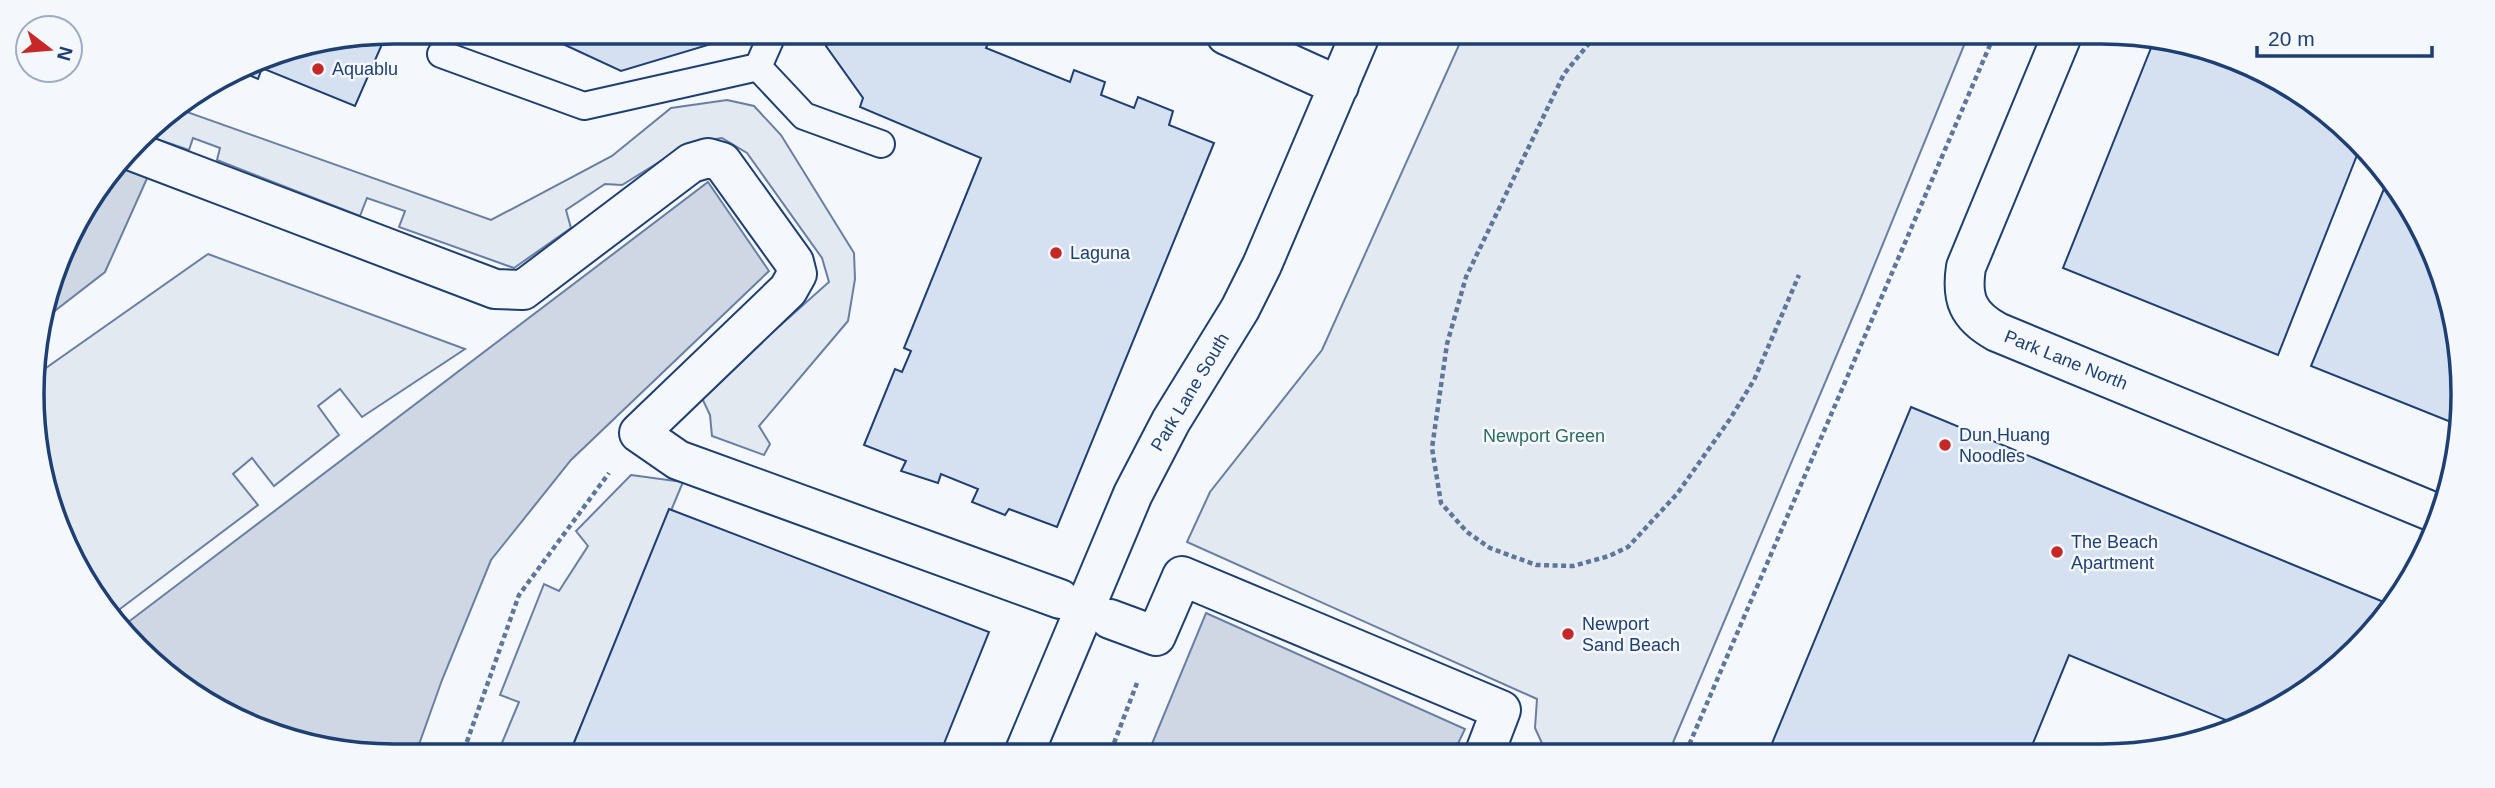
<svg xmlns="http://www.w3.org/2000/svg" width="2495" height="788" font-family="Arial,sans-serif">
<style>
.green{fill:#e3e9f0;stroke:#687fa3;stroke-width:2}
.water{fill:#cfd7e4;stroke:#687fa3;stroke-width:2}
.building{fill:#d5e0f0;stroke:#1d3f73;stroke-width:2}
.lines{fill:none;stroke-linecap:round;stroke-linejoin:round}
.service-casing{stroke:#1d3f73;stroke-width:30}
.pedestrian-casing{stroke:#1d3f73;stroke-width:42}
.minor-casing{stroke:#1d3f73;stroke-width:42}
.path{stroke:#5e769c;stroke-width:4.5;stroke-dasharray:5 3.5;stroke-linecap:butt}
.service{stroke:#f4f7fb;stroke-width:26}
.pedestrian{stroke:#f4f7fb;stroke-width:38}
.minor{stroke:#f4f7fb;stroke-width:38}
.poi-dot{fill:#c62828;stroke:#f4f7fb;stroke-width:2.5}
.labels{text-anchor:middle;stroke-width:5;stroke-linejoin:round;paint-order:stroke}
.poi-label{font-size:18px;fill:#1d3f73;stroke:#f4f7fb;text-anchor:start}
.street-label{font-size:18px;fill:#1d3f73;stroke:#f4f7fb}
.park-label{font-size:18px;fill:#2c6c60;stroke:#f4f7fb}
.rim{fill:none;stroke:#1d3f73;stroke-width:3.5}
</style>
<rect width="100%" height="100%" fill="#f4f7fb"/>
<!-- green -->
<path class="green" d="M 1463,36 L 1967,38 L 1860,300 L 1669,752 L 1546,752 L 1535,728 L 1537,699 L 1187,542 L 1210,492 L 1322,350 Z
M 727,100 L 754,106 L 781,135 L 854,253 L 855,279 L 848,321 L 759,426 L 770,444 L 764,455 L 712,436 L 710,415 L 701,396 L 829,282 L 822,258 L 747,153 L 722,138 L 690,143 L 622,185 L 605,184 L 566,210 L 571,228 L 514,268 L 399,227 L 405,211 L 367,198 L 360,216 L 217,160 L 220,148 L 193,138 L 189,150 L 145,135 L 155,122 L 176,108 L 491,220 L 612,156 L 671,108 Z
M 208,254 L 465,349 L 362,417 L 340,389 L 318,406 L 339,435 L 274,486 L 252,458 L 233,474 L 258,505 L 112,615 L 93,596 L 44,487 L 36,375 Z
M 631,475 L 683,482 L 571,750 L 499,750 L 519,702 L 500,695 L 544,584 L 559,591 L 588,546 L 576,531 Z"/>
<!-- water -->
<path class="water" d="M 122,164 L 149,174 L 105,272 L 43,320 L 69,233 Z
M 708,182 L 769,271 L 571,460 L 491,560 L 442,680 L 417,750 L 323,749 L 192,695 L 123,626 Z
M 1206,613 L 1465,729 L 1454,752 L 1149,751 Z"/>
<!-- building -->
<path class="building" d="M 398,32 L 395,38 L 386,35 L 355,106 L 262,68 L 258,79 L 238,70 L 256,59 Z
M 537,32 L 740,33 L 738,36 L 621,71 Z
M 827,33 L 987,34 L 991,37 L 986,48 L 1070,82 L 1074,70 L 1105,82 L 1101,95 L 1134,108 L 1138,97 L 1173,111 L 1169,125 L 1214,143 L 1057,527 L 1009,509 L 1005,515 L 972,502 L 978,489 L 941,474 L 938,483 L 901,471 L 906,461 L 864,445 L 895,369 L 902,372 L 911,351 L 904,348 L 981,158 L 860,107 L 863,98 L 826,46 L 830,35 Z
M 2155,38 L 2172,39 L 2303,93 L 2359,150 L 2278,355 L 2063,268 Z
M 2388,179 L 2403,193 L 2457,324 L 2456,424 L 2311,366 Z
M 1911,407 L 2133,499 L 2391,605 L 2340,666 L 2261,719 L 2240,726 L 2069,655 L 2029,753 L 1768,753 Z
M 669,509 L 989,632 L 941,751 L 571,750 Z"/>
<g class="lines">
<defs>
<path id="service" d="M 441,54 L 584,106 L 758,67 L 773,33
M 758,67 L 804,116 L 881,144"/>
<path id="pedestrian" d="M 132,151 L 495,289 L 523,290 L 691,163 L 708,158 L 722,162 L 794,262 L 797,274 L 788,290 L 639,433 L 678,460 L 1060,599
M 1110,619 L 1156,636 L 1182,576 L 1501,710 L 1485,752"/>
<path id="minor" d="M 1226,35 L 1339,86
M 2061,38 L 1966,267 C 1961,299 1968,316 1997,332 L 2438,514
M 1025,751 L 1133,494 L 1171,421 L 1240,309 L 1262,265 L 1360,35"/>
</defs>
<!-- service casing -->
<use href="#service" class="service-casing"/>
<!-- pedestrian casing -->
<use href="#pedestrian" class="pedestrian-casing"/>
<!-- minor casing -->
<use href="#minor" class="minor-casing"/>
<!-- path -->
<path class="path" d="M 1595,36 L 1564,74 L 1466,277 L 1447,344 L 1432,448 L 1441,503 L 1467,532 L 1490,548 L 1536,565 L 1573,566 L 1609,556 L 1628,547 L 1677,494 L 1730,419 L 1754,380 L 1799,275
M 464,750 L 519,595 L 609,473
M 1111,751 L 1137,683
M 1686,752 L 1993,38"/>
<!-- service -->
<use href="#service" class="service"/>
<!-- pedestrian -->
<use href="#pedestrian" class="pedestrian"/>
<!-- minor -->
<use href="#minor" class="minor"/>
</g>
<!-- markers -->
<g class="poi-dot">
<circle cx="318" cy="69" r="7"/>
<circle cx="1056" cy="253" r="7"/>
<circle cx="1945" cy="445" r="7"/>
<circle cx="2057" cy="552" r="7"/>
<circle cx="1568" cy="634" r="7"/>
</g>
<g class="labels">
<!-- poi labels -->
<g class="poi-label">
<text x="332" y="75">Aquablu</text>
<text x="1070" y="259">Laguna</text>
<text x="1959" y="441">Dun Huang<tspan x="1959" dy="21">Noodles</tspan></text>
<text x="2071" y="548">The Beach<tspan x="2071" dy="21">Apartment</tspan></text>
<text x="1582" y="630">Newport<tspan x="1582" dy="21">Sand Beach</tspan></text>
</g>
<!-- street labels -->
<g class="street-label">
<text transform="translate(2066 360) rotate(22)" y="6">Park Lane North</text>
<text transform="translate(1190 392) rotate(-59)" y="6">Park Lane South</text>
</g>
<!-- park labels -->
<g class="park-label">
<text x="1544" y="442">Newport Green</text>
</g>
</g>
<!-- crop -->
<path d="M0 0H2495V788H0ZM394 44H2101A350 350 0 0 1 2451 394V394A350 350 0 0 1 2101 744H394A350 350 0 0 1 44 394V394A350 350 0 0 1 394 44Z" fill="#f4f7fb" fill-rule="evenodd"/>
<path class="rim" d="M394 44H2101A350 350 0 0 1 2451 394V394A350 350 0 0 1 2101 744H394A350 350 0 0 1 44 394V394A350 350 0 0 1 394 44Z"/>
<!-- north arrow -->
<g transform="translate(49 49) rotate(106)"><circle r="33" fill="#f4f7fb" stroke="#9eadc5" stroke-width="2"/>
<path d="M0-5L12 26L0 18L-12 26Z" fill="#c62828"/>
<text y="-10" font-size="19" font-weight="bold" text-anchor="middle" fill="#1d3f73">N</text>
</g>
<!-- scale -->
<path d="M2257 46v10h175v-10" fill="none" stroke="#1d3f73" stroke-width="3.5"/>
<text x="2268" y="46" font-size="21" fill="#1d3f73" stroke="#f4f7fb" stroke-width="5" paint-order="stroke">20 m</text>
</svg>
